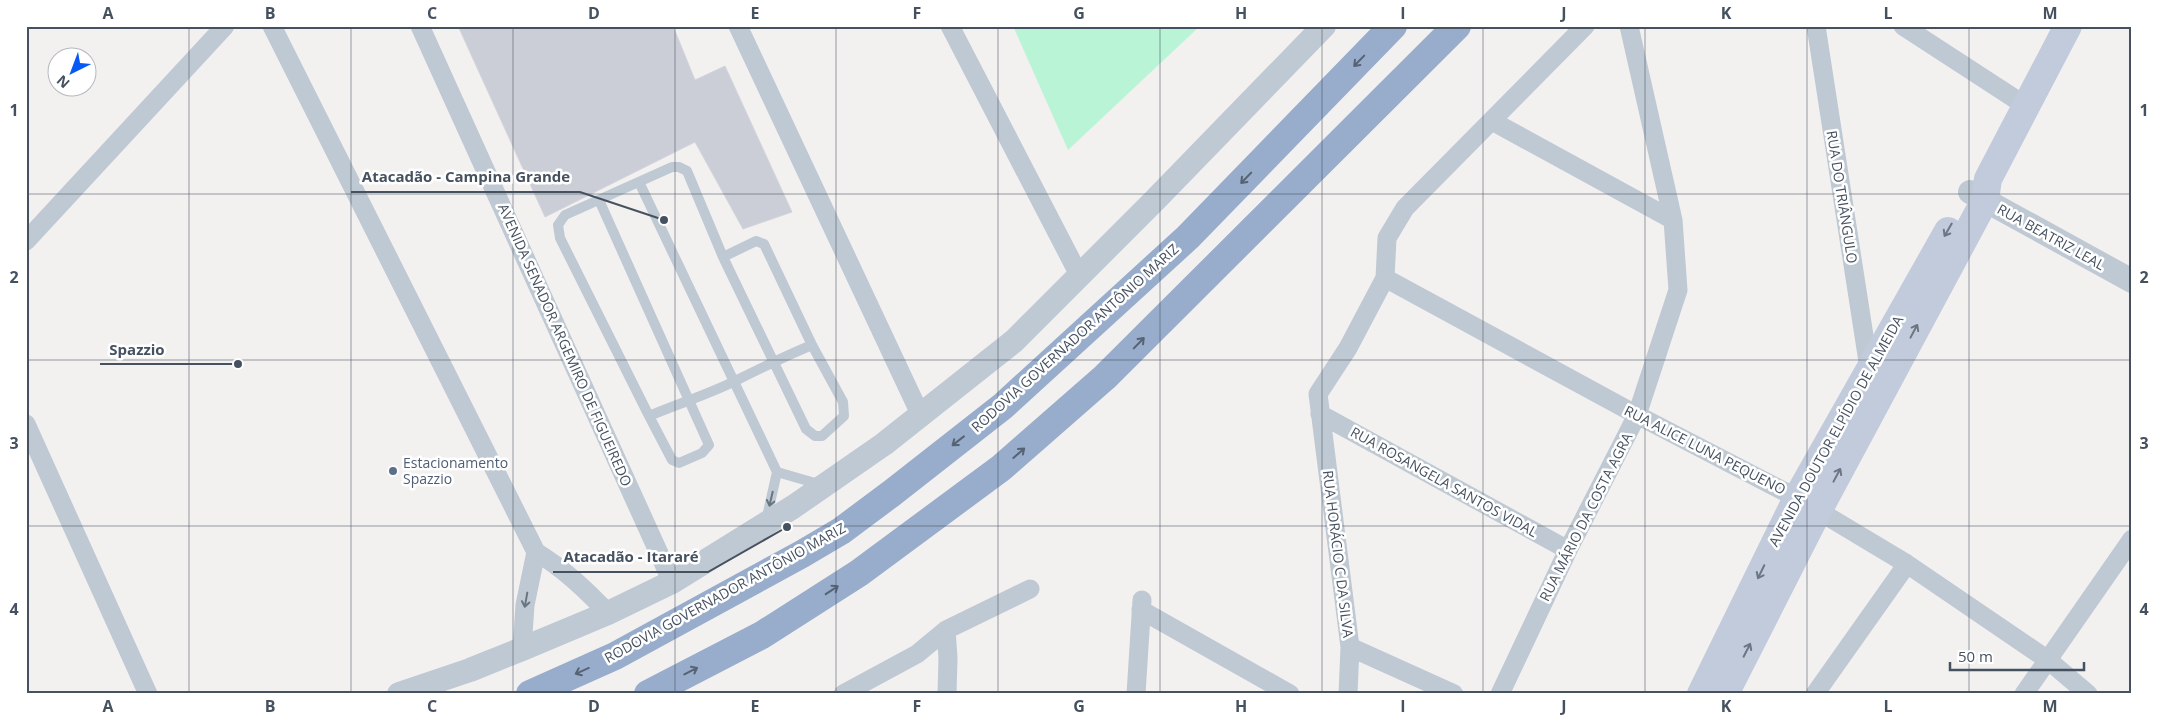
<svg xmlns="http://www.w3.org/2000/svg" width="2158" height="720" font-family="'Open Sans',sans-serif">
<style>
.green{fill:#baf4d6}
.building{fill:#cbced6;stroke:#d3d5dc}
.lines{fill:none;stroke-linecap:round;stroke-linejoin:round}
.service{stroke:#bfc9d3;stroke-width:10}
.minor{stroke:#bfc9d3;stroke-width:19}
.tertiary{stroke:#bfc9d3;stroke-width:24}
.secondary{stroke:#c1cbdb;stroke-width:28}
.trunk{stroke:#98accb;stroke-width:28}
.oneway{stroke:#566375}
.oneway2{stroke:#6b7685}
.oneway3{stroke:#6a7582}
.grid{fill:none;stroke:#465160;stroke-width:1;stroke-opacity:0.55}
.service-dot{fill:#5c6f8a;stroke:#fff;stroke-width:2}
.labels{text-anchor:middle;stroke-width:5;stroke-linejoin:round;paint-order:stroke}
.street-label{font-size:14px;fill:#465160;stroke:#fff}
.service-label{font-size:14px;fill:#4e5e75;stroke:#fff;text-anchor:start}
.leader{fill:none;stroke:#465160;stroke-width:2}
.callout-dot{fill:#465160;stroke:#fff;stroke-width:2}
.callout-label{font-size:15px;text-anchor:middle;font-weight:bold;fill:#465160;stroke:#fff;stroke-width:5;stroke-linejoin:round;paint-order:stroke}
.neatline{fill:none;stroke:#465160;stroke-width:2}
.grid-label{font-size:16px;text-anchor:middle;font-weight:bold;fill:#465160}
</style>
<rect width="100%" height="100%" fill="#f3f0f0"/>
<!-- green -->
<path class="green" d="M 1013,26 L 1200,26 L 1068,150 Z"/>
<!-- building -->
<path class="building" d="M 458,26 L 673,26 L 695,80 L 725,66 L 792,212 L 743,229 L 695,142 L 545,217 Z"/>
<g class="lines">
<!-- service -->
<path class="service" d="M 639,182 L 777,472 L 766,521
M 599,200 L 709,445 L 702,453 L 679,463 L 672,460 L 649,416 C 677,404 707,395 735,381 C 761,368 785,356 812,345
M 649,416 L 560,238 L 558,225 L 565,215 L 672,167 L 679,167 L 687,171 L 723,257 L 806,429 L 815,436 L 822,436 L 844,416 L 843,402 L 812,345 L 764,244 L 756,241 L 723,257
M 777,472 L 822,485"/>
<!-- minor -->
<path class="minor" d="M 272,26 L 536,552 C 564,569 585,589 608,613
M 420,26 L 672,582
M 738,26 L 921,416
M 950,26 L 1079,275
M 1816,26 L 1869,368
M 1903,26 L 2026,106
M 1492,121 L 1673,220
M 26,241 L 225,26
M 1385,278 L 1637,415 L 1797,498 L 1907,564 L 2048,660 L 2088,694
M 1320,414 L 1568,550
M 26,424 L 148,694
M 1141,610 L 1290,694
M 946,630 L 948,658 L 947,694
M 1350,647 L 1454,694
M 522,649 L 525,605 L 536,552
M 843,694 L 917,654 L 946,630 L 1030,589
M 1136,694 L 1142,600
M 1348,694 L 1350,647 L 1318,394 L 1348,348 L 1385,278 L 1387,238 L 1405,208 L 1585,26
M 1500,694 L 1568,550 L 1637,415 L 1678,290 L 1673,220 L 1629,26
M 1815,694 L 1907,564
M 2024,694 L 2132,539"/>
<!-- tertiary -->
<path class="tertiary" d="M 1970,192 L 2132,281
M 399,694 L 470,670 L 522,649 L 608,613 L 672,582 L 793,507 L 884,444 L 1014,341 L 1156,199 L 1324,26"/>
<!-- secondary -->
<path class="secondary" d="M 1701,694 L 1797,498 L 1948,231
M 1725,694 L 1818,511 L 1985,200 L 1988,179 L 2068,26"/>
<!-- trunk -->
<path class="trunk" d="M 530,694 L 615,656 L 802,554 L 841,531 L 892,493 L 1003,406 L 1188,237 L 1393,26
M 648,694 L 762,635 L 859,573 L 1001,468 L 1105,377 L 1457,26"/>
</g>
<!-- one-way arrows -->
<defs><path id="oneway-shaft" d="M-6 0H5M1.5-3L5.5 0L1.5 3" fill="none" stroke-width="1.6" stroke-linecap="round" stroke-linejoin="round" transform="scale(1.25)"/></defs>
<g class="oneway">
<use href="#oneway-shaft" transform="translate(1359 61) rotate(134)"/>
<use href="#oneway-shaft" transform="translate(1246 178) rotate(134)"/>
<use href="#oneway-shaft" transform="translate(1139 343) rotate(-46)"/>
<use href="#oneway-shaft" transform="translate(958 441) rotate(142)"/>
<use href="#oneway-shaft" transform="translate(1019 453) rotate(-41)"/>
<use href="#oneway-shaft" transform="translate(832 590) rotate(-33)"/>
<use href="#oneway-shaft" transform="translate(582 671) rotate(156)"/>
<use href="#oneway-shaft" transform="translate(691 671) rotate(-27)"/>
</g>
<g class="oneway2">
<use href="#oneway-shaft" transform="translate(1948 230) rotate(120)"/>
<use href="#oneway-shaft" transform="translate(1914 331) rotate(-62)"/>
<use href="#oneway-shaft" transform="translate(1837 475) rotate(-62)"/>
<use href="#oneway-shaft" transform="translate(1761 572) rotate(116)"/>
<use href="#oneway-shaft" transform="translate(1747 650) rotate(-63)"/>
</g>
<g class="oneway3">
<use href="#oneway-shaft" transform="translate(771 499) rotate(103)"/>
<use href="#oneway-shaft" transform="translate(526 600) rotate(100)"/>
</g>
<!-- grid -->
<path class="grid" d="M 189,26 L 189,694M 351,26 L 351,694M 513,26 L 513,694M 675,26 L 675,694M 836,26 L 836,694M 998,26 L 998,694M 1160,26 L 1160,694M 1322,26 L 1322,694M 1483,26 L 1483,694M 1645,26 L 1645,694M 1807,26 L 1807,694M 1969,26 L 1969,694M 26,194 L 2132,194M 26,360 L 2132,360M 26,526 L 2132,526"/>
<!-- markers -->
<circle class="service-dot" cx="393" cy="471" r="5"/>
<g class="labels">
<!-- street labels -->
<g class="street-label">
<text transform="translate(1842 197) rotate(81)" y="5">RUA DO TRIÂNGULO</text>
<text transform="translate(2051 237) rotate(29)" y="5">RUA BEATRIZ LEAL</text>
<text transform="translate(1075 338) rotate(-42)" y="5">RODOVIA GOVERNADOR ANTÔNIO MARIZ</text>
<text transform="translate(565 345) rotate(66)" y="5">AVENIDA SENADOR ARGEMIRO DE FIGUEIREDO</text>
<text transform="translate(1836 431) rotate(-61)" y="5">AVENIDA DOUTOR ELPÍDIO DE ALMEIDA</text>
<text transform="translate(1705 450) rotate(27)" y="5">RUA ALICE LUNA PEQUENO</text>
<text transform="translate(1444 482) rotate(29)" y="5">RUA ROSANGELA SANTOS VIDAL</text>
<text transform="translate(1586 517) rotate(-63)" y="5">RUA MÁRIO DA COSTA AGRA</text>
<text transform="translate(1338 554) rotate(83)" y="5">RUA HORÁCIO C DA SILVA</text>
<text transform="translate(725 593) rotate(-29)" y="5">RODOVIA GOVERNADOR ANTÔNIO MARIZ</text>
</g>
<!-- service labels -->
<g class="service-label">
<text x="403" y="468">Estacionamento<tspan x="403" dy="16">Spazzio</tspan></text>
</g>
</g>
<!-- callouts -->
<path class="leader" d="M664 220L580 192H351M238 364L175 364H100M787 527L708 572H553"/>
<g class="callout-dot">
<circle cx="664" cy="220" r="5"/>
<circle cx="238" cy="364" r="5"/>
<circle cx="787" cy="527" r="5"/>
</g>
<g class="callout-label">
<text x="466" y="182">Atacadão - Campina Grande</text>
<text x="137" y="355">Spazzio</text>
<text x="631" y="562">Atacadão - Itararé</text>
</g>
<!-- border -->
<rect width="2158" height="720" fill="none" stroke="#ffffff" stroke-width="55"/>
<!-- north arrow -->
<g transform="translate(72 72) rotate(222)"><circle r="24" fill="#ffffff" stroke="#b5b9bf"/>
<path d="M0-4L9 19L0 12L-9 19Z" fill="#0559f7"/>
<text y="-8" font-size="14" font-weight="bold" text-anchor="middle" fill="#465160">N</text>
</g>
<!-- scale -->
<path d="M1950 662v8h134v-8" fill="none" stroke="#465160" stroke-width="2.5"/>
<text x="1958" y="662" font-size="15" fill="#465160" stroke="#ffffff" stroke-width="4" paint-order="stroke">50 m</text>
<rect x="28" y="28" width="2102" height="664" class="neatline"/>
<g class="grid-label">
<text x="108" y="19">A</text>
<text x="270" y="19">B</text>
<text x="432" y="19">C</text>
<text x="594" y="19">D</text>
<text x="755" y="19">E</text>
<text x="917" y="19">F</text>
<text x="1079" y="19">G</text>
<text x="1241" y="19">H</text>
<text x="1403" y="19">I</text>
<text x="1564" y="19">J</text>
<text x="1726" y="19">K</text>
<text x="1888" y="19">L</text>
<text x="2050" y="19">M</text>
<text x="14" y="116">1</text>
<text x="2144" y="116">1</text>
<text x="14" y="283">2</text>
<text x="2144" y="283">2</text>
<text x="14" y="449">3</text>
<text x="2144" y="449">3</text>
<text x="14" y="615">4</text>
<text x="2144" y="615">4</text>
<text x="108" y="712">A</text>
<text x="270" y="712">B</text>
<text x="432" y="712">C</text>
<text x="594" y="712">D</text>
<text x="755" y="712">E</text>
<text x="917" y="712">F</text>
<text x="1079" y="712">G</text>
<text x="1241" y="712">H</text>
<text x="1403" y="712">I</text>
<text x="1564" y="712">J</text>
<text x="1726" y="712">K</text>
<text x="1888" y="712">L</text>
<text x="2050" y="712">M</text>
</g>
</svg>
